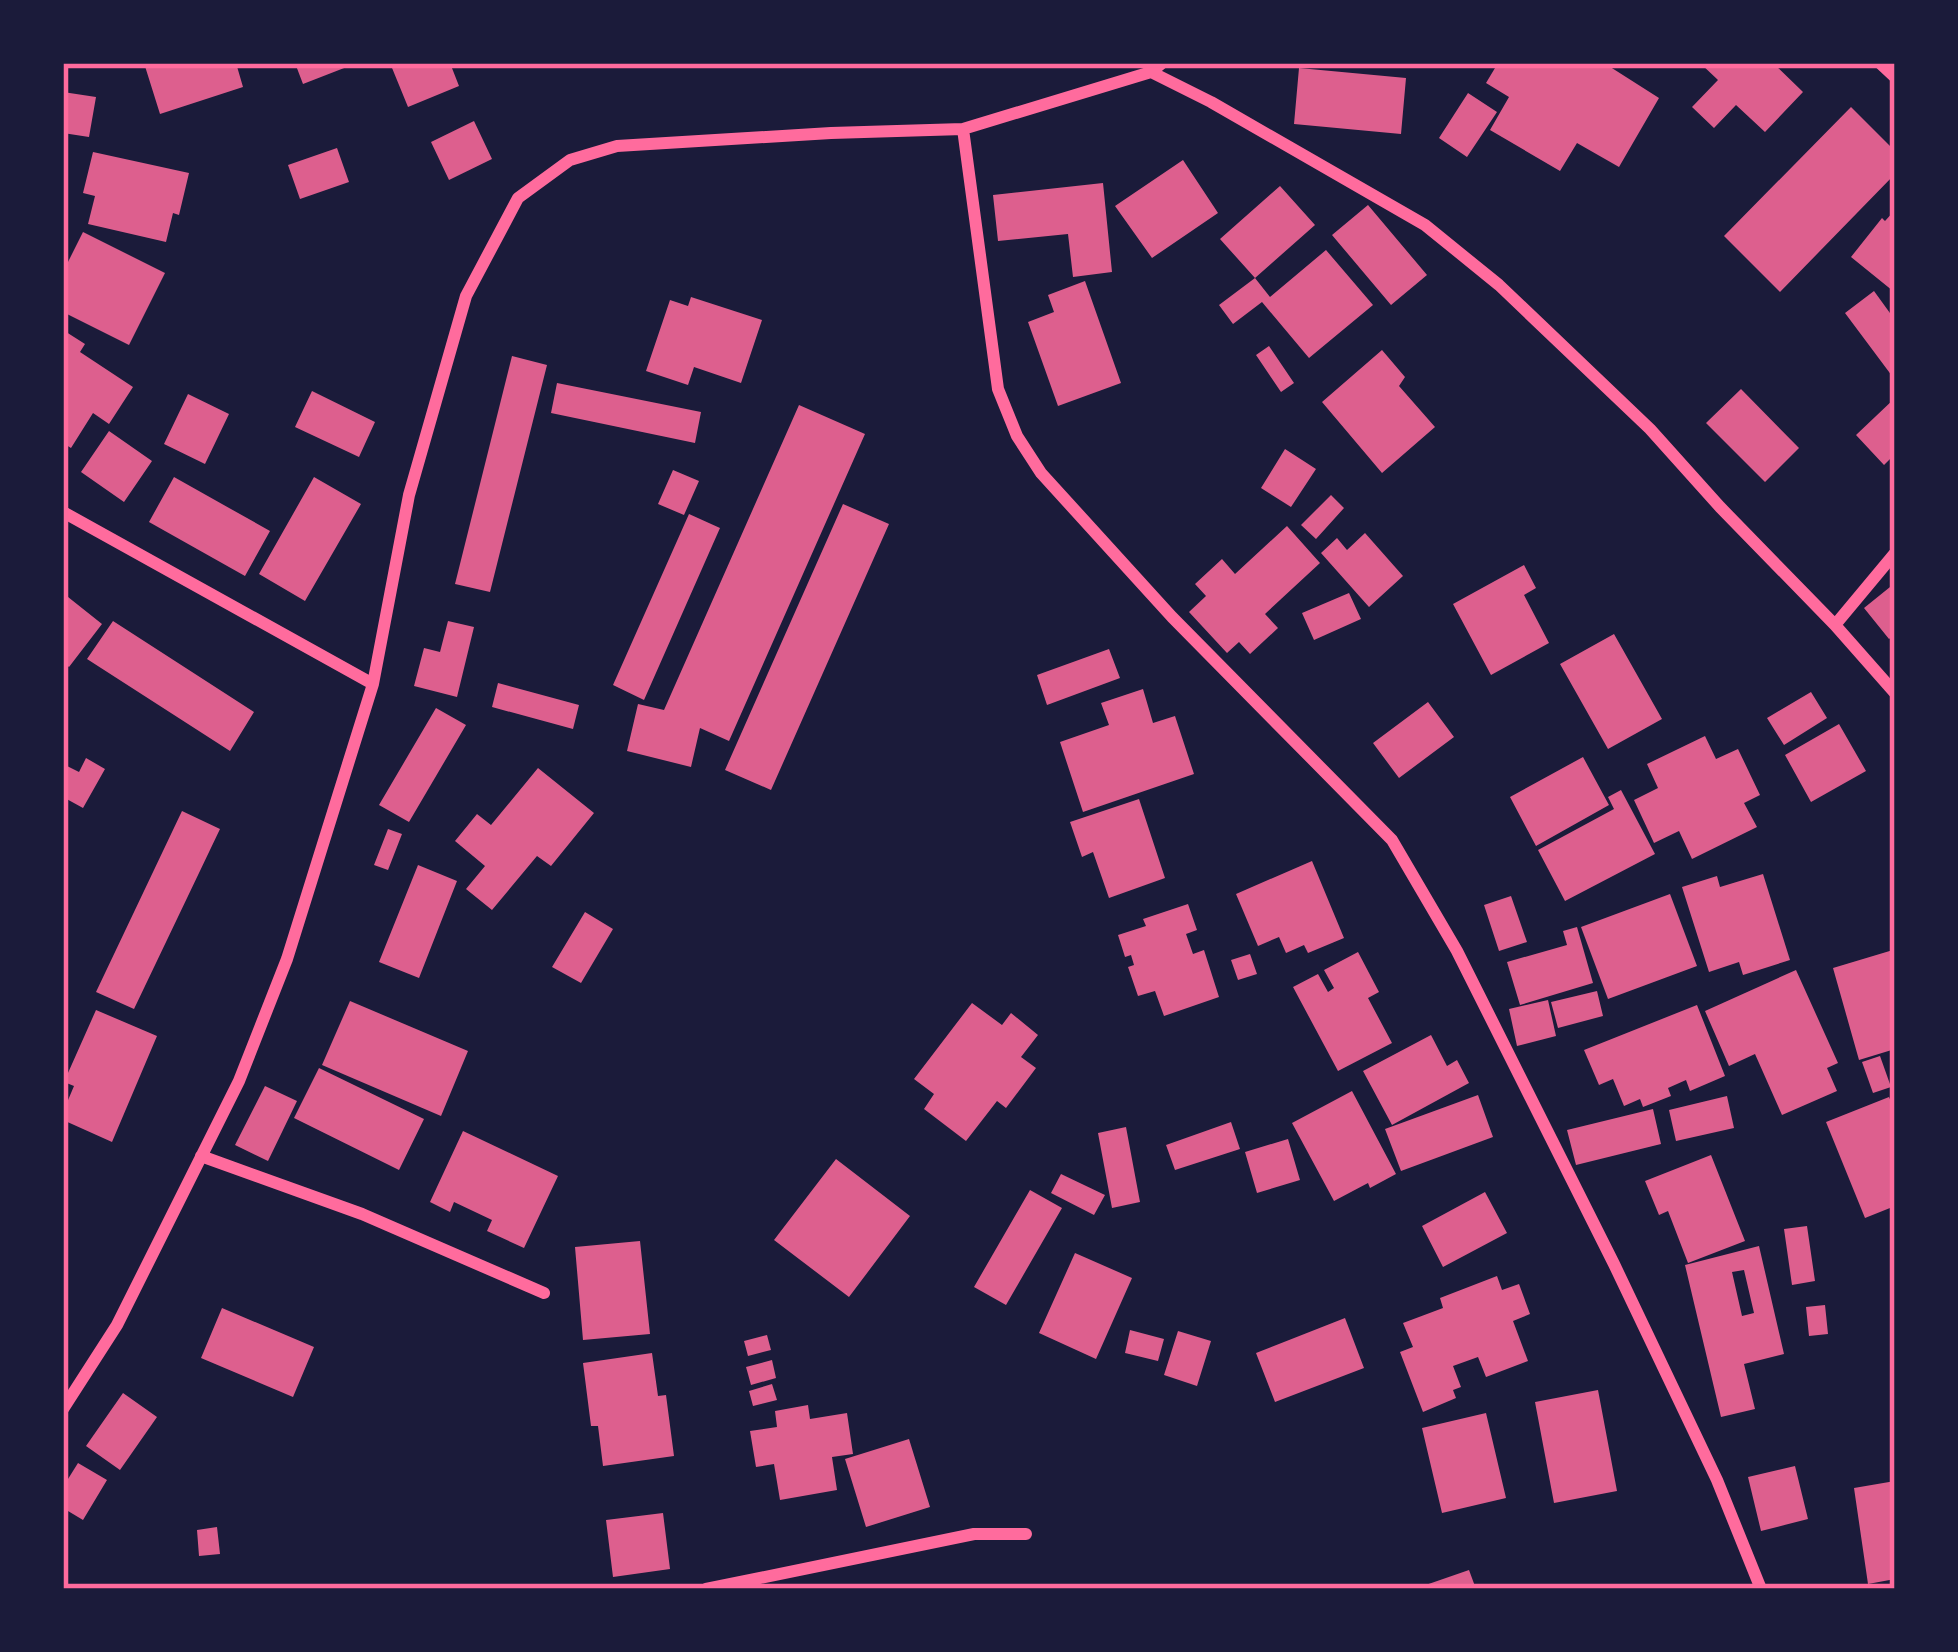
<svg xmlns="http://www.w3.org/2000/svg" width="1958" height="1652" font-family="'Space Grotesk',sans-serif">
<style>
.building{fill:#dd5f8e;fill-rule:evenodd}
.lines{fill:none;stroke-linecap:round;stroke-linejoin:round}
.minor{stroke:#ff6b9d;stroke-width:12}
.neatline{fill:none;stroke:#ff6b9d;stroke-width:4.5}
</style>
<rect width="100%" height="100%" fill="#1b1b3a"/>
<!-- building -->
<path class="building" d="M 144,63 L 236,63 L 243,87 L 160,114 Z
M 295,63 L 357,63 L 303,84 Z
M 390,63 L 450,63 L 459,86 L 408,107 Z
M 1498,63 L 1604,63 L 1659,98 L 1619,167 L 1577,143 L 1560,171 L 1490,130 L 1509,97 L 1486,83 Z
M 1700,63 L 1773,63 L 1803,92 L 1765,132 L 1736,105 L 1714,128 L 1692,107 L 1718,80 Z
M 1299,68 L 1406,78 L 1401,134 L 1294,124 Z
M 63,92 L 96,97 L 89,137 L 63,133 Z
M 1468,93 L 1497,112 L 1467,157 L 1439,138 Z
M 1851,107 L 1895,151 L 1895,174 L 1780,292 L 1724,236 Z
M 474,121 L 492,159 L 449,180 L 431,142 Z
M 337,148 L 349,182 L 300,199 L 288,165 Z
M 93,152 L 189,173 L 179,215 L 173,213 L 166,242 L 88,224 L 95,196 L 83,193 Z
M 1183,160 L 1218,213 L 1152,258 L 1115,206 Z
M 1103,183 L 1112,272 L 1073,277 L 1068,234 L 998,241 L 993,195 Z
M 1280,186 L 1315,225 L 1255,278 L 1220,239 Z
M 1368,205 L 1427,275 L 1391,305 L 1332,235 Z
M 1895,210 L 1895,288 L 1893,291 L 1851,257 L 1882,218 L 1885,221 Z
M 83,232 L 165,273 L 129,345 L 63,312 L 63,272 Z
M 1326,250 L 1373,305 L 1309,358 L 1262,302 L 1233,324 L 1219,305 L 1255,278 L 1270,297 Z
M 1085,281 L 1121,383 L 1058,406 L 1028,322 L 1054,312 L 1048,295 Z
M 1874,291 L 1895,320 L 1895,380 L 1845,313 Z
M 691,297 L 762,320 L 741,383 L 694,367 L 688,385 L 646,371 L 670,300 L 688,306 Z
M 63,330 L 85,344 L 80,352 L 133,387 L 109,424 L 93,413 L 71,448 L 63,443 Z
M 1269,346 L 1294,383 L 1281,392 L 1256,355 Z
M 1382,350 L 1405,377 L 1399,386 L 1435,427 L 1382,473 L 1322,402 Z
M 512,356 L 547,365 L 490,592 L 455,584 Z
M 557,383 L 701,412 L 695,443 L 551,413 Z
M 1741,389 L 1799,448 L 1765,482 L 1706,423 Z
M 312,391 L 375,422 L 359,457 L 295,427 Z
M 188,394 L 229,414 L 205,464 L 164,444 Z
M 1895,398 L 1895,454 L 1884,465 L 1856,435 Z
M 799,405 L 865,434 L 729,741 L 700,728 L 691,767 L 627,751 L 638,704 L 664,710 Z
M 109,431 L 152,461 L 124,502 L 81,472 Z
M 1285,449 L 1316,469 L 1291,507 L 1261,488 Z
M 673,470 L 699,481 L 684,515 L 658,504 Z
M 174,477 L 270,531 L 245,576 L 149,522 Z
M 314,477 L 361,504 L 305,601 L 259,574 Z
M 1331,495 L 1344,508 L 1316,539 L 1301,525 Z
M 843,504 L 889,524 L 771,790 L 725,770 Z
M 689,514 L 720,528 L 644,700 L 613,685 Z
M 1287,526 L 1320,563 L 1265,614 L 1278,628 L 1250,654 L 1239,642 L 1227,653 L 1189,612 L 1206,596 L 1195,584 L 1222,559 L 1235,574 Z
M 1365,533 L 1403,576 L 1369,607 L 1321,553 L 1337,538 L 1347,550 Z
M 1524,565 L 1536,588 L 1524,595 L 1549,643 L 1491,675 L 1453,604 Z
M 1895,583 L 1895,634 L 1889,639 L 1864,608 Z
M 63,593 L 102,624 L 69,667 L 63,662 Z
M 1349,593 L 1361,619 L 1314,640 L 1302,613 Z
M 113,621 L 254,712 L 230,751 L 87,659 Z
M 448,621 L 474,627 L 457,697 L 414,686 L 424,648 L 440,652 Z
M 1614,634 L 1662,719 L 1608,749 L 1560,664 Z
M 1109,649 L 1120,678 L 1047,705 L 1037,675 Z
M 498,683 L 579,705 L 573,729 L 492,707 Z
M 1143,689 L 1153,723 L 1175,716 L 1194,774 L 1083,812 L 1060,742 L 1109,725 L 1101,703 Z
M 1811,692 L 1827,718 L 1784,745 L 1767,718 Z
M 1428,702 L 1454,737 L 1399,778 L 1373,743 Z
M 436,708 L 466,725 L 409,822 L 379,805 Z
M 1839,724 L 1866,771 L 1811,802 L 1785,755 Z
M 1705,736 L 1716,759 L 1738,749 L 1760,795 L 1744,803 L 1757,827 L 1692,859 L 1679,831 L 1654,843 L 1634,800 L 1658,788 L 1647,764 Z
M 1583,757 L 1609,805 L 1536,846 L 1510,797 Z
M 86,758 L 105,769 L 83,808 L 63,797 L 63,764 L 79,772 Z
M 538,768 L 594,813 L 551,866 L 537,856 L 492,910 L 466,889 L 485,866 L 455,841 L 477,814 L 491,825 Z
M 1621,790 L 1655,854 L 1565,901 L 1538,850 L 1614,809 L 1608,797 Z
M 1139,799 L 1165,878 L 1109,898 L 1093,852 L 1082,857 L 1070,822 Z
M 182,811 L 220,829 L 134,1009 L 96,992 Z
M 388,829 L 402,834 L 388,870 L 374,865 Z
M 1312,861 L 1344,938 L 1308,953 L 1304,945 L 1286,953 L 1279,937 L 1258,946 L 1236,894 Z
M 418,865 L 457,881 L 419,978 L 379,962 Z
M 1763,874 L 1790,960 L 1743,975 L 1739,962 L 1709,972 L 1682,887 L 1717,876 L 1720,887 Z
M 1670,894 L 1697,966 L 1608,999 L 1581,927 Z
M 1511,896 L 1527,942 L 1499,951 L 1484,905 Z
M 1188,904 L 1197,930 L 1186,934 L 1193,954 L 1204,950 L 1219,997 L 1164,1016 L 1155,991 L 1138,996 L 1128,967 L 1134,965 L 1131,955 L 1125,957 L 1118,935 L 1146,926 L 1143,919 Z
M 585,912 L 613,929 L 581,983 L 552,967 Z
M 1577,927 L 1593,983 L 1520,1005 L 1507,962 L 1567,945 L 1563,931 Z
M 1893,950 L 1895,1049 L 1859,1060 L 1833,968 Z
M 1358,952 L 1379,992 L 1368,998 L 1392,1043 L 1338,1071 L 1293,987 L 1318,974 L 1328,992 L 1334,988 L 1324,970 Z
M 1250,954 L 1257,974 L 1238,980 L 1231,960 Z
M 1796,970 L 1838,1063 L 1827,1068 L 1837,1091 L 1782,1115 L 1755,1054 L 1729,1066 L 1705,1011 Z
M 1597,991 L 1603,1016 L 1558,1028 L 1551,1002 Z
M 1548,1000 L 1556,1036 L 1517,1046 L 1509,1009 Z
M 350,1001 L 468,1051 L 441,1116 L 322,1065 Z
M 972,1003 L 1002,1025 L 1011,1013 L 1038,1035 L 1021,1057 L 1036,1068 L 1006,1108 L 997,1101 L 966,1141 L 924,1109 L 934,1094 L 914,1079 Z
M 1697,1005 L 1725,1076 L 1690,1091 L 1686,1080 L 1668,1088 L 1671,1096 L 1643,1107 L 1640,1099 L 1624,1106 L 1613,1079 L 1599,1085 L 1584,1050 Z
M 96,1010 L 157,1036 L 112,1142 L 63,1120 L 63,1112 L 74,1086 L 64,1082 Z
M 1431,1035 L 1447,1066 L 1457,1060 L 1469,1083 L 1392,1125 L 1363,1071 Z
M 1880,1056 L 1891,1087 L 1873,1093 L 1862,1062 Z
M 319,1068 L 424,1119 L 399,1170 L 294,1118 Z
M 265,1086 L 297,1101 L 268,1161 L 235,1145 Z
M 1352,1091 L 1396,1174 L 1370,1188 L 1368,1183 L 1334,1201 L 1292,1123 Z
M 1478,1095 L 1493,1137 L 1401,1171 L 1385,1129 Z
M 1727,1096 L 1734,1128 L 1676,1141 L 1669,1110 Z
M 1889,1097 L 1895,1111 L 1895,1206 L 1865,1218 L 1826,1122 Z
M 1653,1109 L 1661,1144 L 1576,1165 L 1567,1130 Z
M 1231,1122 L 1240,1149 L 1175,1170 L 1166,1145 Z
M 1126,1127 L 1140,1202 L 1112,1208 L 1098,1133 Z
M 463,1131 L 558,1176 L 524,1248 L 487,1231 L 492,1220 L 454,1202 L 450,1212 L 430,1202 Z
M 1288,1139 L 1300,1180 L 1257,1193 L 1245,1152 Z
M 1711,1155 L 1745,1241 L 1688,1263 L 1668,1211 L 1659,1215 L 1645,1181 Z
M 836,1159 L 910,1216 L 849,1297 L 774,1240 Z
M 1061,1174 L 1105,1195 L 1094,1215 L 1051,1193 Z
M 1030,1190 L 1062,1208 L 1006,1305 L 974,1287 Z
M 1485,1192 L 1507,1233 L 1443,1267 L 1422,1226 Z
M 1807,1226 L 1815,1281 L 1792,1285 L 1784,1229 Z
M 640,1241 L 650,1334 L 583,1340 L 575,1247 Z
M 1759,1246 L 1784,1354 L 1744,1364 L 1755,1409 L 1721,1417 L 1685,1265 ZM 1744,1270 L 1754,1313 L 1742,1316 L 1732,1272 Z
M 1075,1253 L 1132,1278 L 1096,1359 L 1039,1333 Z
M 1497,1276 L 1502,1290 L 1519,1284 L 1530,1314 L 1513,1321 L 1528,1361 L 1486,1377 L 1478,1357 L 1453,1366 L 1461,1387 L 1453,1390 L 1456,1398 L 1423,1412 L 1400,1352 L 1413,1347 L 1403,1323 L 1443,1308 L 1440,1298 Z
M 1825,1305 L 1828,1334 L 1809,1336 L 1806,1307 Z
M 222,1308 L 314,1347 L 293,1397 L 201,1358 Z
M 1345,1318 L 1364,1368 L 1275,1402 L 1256,1353 Z
M 1130,1330 L 1164,1339 L 1158,1361 L 1125,1353 Z
M 1178,1331 L 1211,1341 L 1197,1386 L 1164,1375 Z
M 767,1335 L 771,1350 L 748,1356 L 744,1341 Z
M 652,1353 L 658,1396 L 666,1395 L 674,1456 L 603,1466 L 598,1426 L 591,1426 L 583,1363 Z
M 772,1360 L 776,1378 L 751,1385 L 746,1367 Z
M 772,1384 L 777,1400 L 753,1406 L 749,1391 Z
M 1598,1390 L 1617,1491 L 1554,1503 L 1535,1402 Z
M 123,1393 L 157,1417 L 120,1470 L 86,1446 Z
M 808,1405 L 810,1419 L 847,1413 L 853,1454 L 832,1457 L 837,1490 L 780,1500 L 774,1464 L 756,1467 L 750,1431 L 777,1427 L 775,1411 Z
M 1486,1413 L 1506,1498 L 1442,1513 L 1422,1428 Z
M 909,1439 L 930,1507 L 866,1527 L 845,1459 Z
M 78,1463 L 107,1480 L 83,1520 L 63,1508 L 63,1487 Z
M 1795,1466 L 1808,1519 L 1761,1531 L 1748,1477 Z
M 1895,1481 L 1895,1579 L 1868,1584 L 1854,1488 Z
M 663,1513 L 670,1569 L 613,1577 L 606,1520 Z
M 217,1527 L 220,1554 L 199,1556 L 197,1530 Z
M 1469,1570 L 1476,1589 L 1417,1589 L 1417,1588 Z"/>
<g class="lines">
<!-- minor -->
<path class="minor" d="M 1880,63 L 1895,77
M 1151,72 L 1211,102 L 1425,225 L 1499,285 L 1650,429 L 1720,507 L 1835,625 L 1895,693
M 963,129 L 998,389 L 1017,436 L 1041,473 L 1172,617 L 1392,840 L 1457,951 L 1614,1264 L 1717,1480 L 1761,1589
M 63,512 L 373,684
M 1835,625 L 1895,553
M 201,1156 L 362,1214 L 544,1293
M 63,1409 L 117,1325 L 239,1081 L 287,959 L 373,684 L 409,495 L 466,296 L 518,198 L 570,160 L 617,146 L 831,133 L 963,129 L 1151,72 L 1162,63
M 706,1589 L 974,1534 L 1026,1534"/>
</g>
<!-- border -->
<rect width="1958" height="1652" fill="none" stroke="#1b1b3a" stroke-width="132"/>
<rect x="66" y="66" width="1826" height="1520" class="neatline"/>
</svg>
